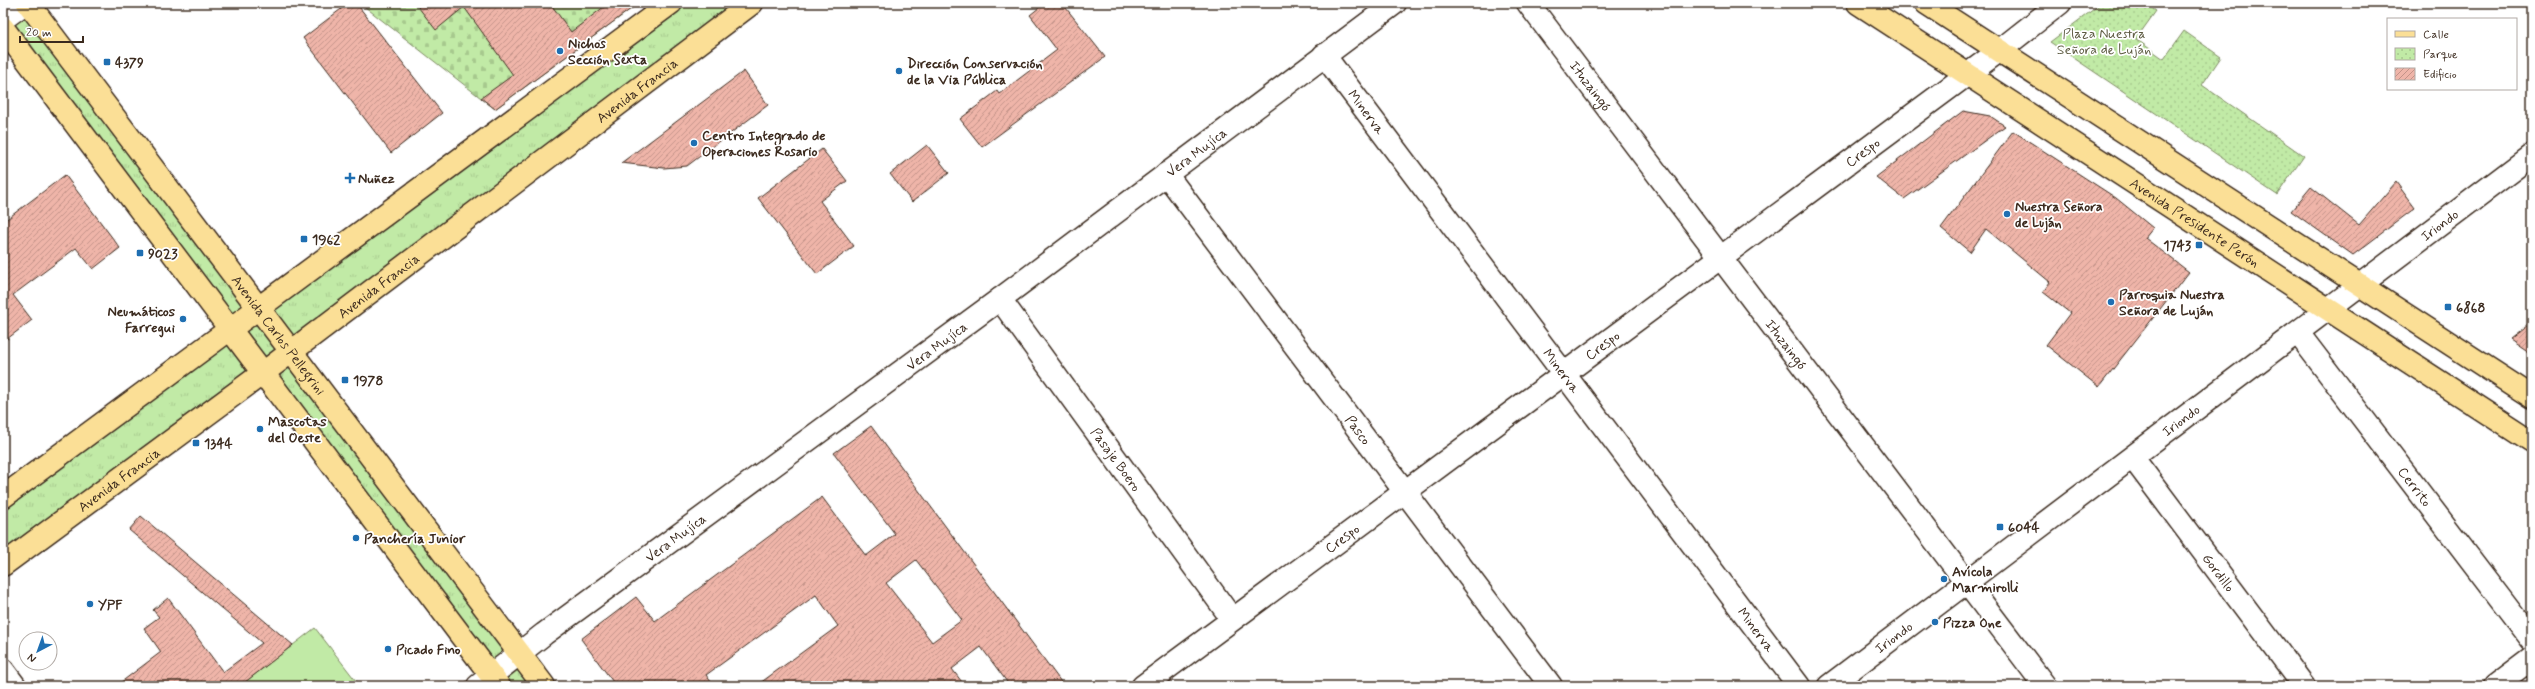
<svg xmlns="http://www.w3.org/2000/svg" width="2535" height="689" font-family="Mynerve,sans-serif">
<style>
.grass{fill:url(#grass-tufts);stroke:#7e8a62}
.cemetery{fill:url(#cemetery-stones);stroke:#7e8a62}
.park{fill:url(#park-dots);stroke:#7e8a62}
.pitch{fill:#c1eaa6;stroke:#7e8a62}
.building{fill:url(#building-hatch);stroke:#3b2a1e;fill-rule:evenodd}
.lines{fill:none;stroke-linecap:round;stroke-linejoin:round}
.minor-casing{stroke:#3b2a1e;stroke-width:25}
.major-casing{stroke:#3b2a1e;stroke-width:25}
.minor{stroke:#fff;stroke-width:22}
.major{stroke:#fbdf96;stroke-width:22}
.poi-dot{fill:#1f6fb2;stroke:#fff;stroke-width:1.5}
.labels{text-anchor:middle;stroke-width:3.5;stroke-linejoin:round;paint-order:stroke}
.park-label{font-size:14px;fill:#5c5a40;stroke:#fff}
.poi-label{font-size:14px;font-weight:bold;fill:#3b2a1e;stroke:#fff;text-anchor:start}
.street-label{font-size:14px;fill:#3b2a1e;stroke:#fff}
</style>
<defs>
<pattern id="grass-tufts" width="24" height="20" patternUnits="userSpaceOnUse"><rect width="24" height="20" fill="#c1eaa6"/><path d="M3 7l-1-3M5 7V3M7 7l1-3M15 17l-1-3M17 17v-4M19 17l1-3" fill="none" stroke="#a7c98e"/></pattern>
<pattern id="cemetery-stones" width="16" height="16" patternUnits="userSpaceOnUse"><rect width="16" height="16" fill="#c1eaa6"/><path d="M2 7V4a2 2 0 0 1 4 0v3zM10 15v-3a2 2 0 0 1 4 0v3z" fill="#a7c98e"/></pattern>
<pattern id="park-dots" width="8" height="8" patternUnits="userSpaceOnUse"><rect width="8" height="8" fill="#c1eaa6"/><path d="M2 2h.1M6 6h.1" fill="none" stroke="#a7c98e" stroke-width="1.8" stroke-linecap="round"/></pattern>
<pattern id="building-hatch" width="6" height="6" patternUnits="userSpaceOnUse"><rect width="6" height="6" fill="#efb5a9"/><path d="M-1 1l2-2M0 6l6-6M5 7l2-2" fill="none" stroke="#c39389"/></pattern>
</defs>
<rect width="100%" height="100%" fill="#fff"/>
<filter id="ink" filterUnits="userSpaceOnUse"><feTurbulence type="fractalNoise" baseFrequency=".025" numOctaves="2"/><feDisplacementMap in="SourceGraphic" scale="8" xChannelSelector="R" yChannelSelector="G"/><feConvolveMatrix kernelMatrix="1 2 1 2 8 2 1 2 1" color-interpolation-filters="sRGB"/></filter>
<g filter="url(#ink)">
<!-- grass -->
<path class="grass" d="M 3,3 L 28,3 L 259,308 L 671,3 L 752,3 L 292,351 L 544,686 L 499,686 L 263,374 L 3,565 L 3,497 L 230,330 L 3,28 Z"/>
<!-- cemetery -->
<path class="cemetery" d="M 360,3 L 639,3 L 495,109 Z"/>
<!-- park -->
<path class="park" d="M 2102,3 L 2145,3 L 2156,11 L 2136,39 L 2164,59 L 2184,31 L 2221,57 L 2202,85 L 2304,156 L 2277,195 L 2050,42 Z"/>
<!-- pitch -->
<path class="pitch" d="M 315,628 L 360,686 L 240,686 Z"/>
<!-- building -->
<path class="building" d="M 349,3 L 356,3 L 442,113 L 391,153 L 303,38 Z
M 415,3 L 550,3 L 571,32 L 609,3 L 639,3 L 495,109 L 481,98 L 513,75 L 464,7 L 436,30 Z
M 1045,3 L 1062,3 L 1105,57 L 982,147 L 960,119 L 997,91 L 999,94 L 1057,50 L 1030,15 Z
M 744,71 L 768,105 L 687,166 L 664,168 L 621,163 Z
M 1963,111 L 1990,116 L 2005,126 L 1904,199 L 1876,177 Z
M 2013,131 L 2116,198 L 2153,228 L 2145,238 L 2189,272 L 2099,387 L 2046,345 L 2070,313 L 2043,292 L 2050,282 L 1986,229 L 1970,252 L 1941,228 Z
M 927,145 L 949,173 L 912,202 L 890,174 Z
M 822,149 L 847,181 L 820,201 L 854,246 L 817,274 L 758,198 Z
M 65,175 L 120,248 L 93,269 L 76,248 L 13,295 L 32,320 L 3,342 L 3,222 Z
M 2396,182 L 2415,208 L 2353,255 L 2291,211 L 2311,187 L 2359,225 Z
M 2532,322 L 2532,354 L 2510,339 Z
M 871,426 L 1064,686 L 1010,686 L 981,647 L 952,669 L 965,686 L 756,686 L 838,626 L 816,595 L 706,675 L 714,686 L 616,686 L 581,639 L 636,597 L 655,621 L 822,497 L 866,556 L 895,534 L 834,453 ZM 916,560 L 962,620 L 932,642 L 886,583 Z
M 141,516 L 293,645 L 240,686 L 116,686 L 161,652 L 144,628 L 159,617 L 153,610 L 168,598 L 223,672 L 262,643 L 129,530 Z"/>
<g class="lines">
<defs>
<g id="minor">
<path id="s1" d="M 1528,3 L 2045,686"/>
<path d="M 3,19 L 25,3"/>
<path id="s2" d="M 1324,55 L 1799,686"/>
<path id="s3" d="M 1166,174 L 1551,686"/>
<path id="s4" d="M 1000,299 L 1232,619"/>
<path id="s5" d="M 2298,333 L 2532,640"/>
<path id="s6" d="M 2133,458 L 2304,686"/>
<path d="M 3,670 L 15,686"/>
<path id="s7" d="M 478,686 L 544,634 L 1000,299 L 1395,3"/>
<path id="s8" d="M 1143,686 L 1999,51 L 2060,3"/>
<path id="s9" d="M 1829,686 L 2532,155"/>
<path d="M 2495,686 L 2532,658"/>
</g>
<g id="major">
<path id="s10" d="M 28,3 L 544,686"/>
<path id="s11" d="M 1858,3 L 2532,442"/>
<path d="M 1926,3 L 2532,397"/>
<path d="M 3,28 L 499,686"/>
<path d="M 3,497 L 671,3"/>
<path id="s12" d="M 3,565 L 263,373 L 752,3"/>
</g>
</defs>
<!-- minor casing -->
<use href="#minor" class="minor-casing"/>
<!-- major casing -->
<use href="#major" class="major-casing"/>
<!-- minor -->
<use href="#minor" class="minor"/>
<!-- major -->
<use href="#major" class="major"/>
</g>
</g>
<!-- markers -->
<g class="poi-dot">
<circle cx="560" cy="51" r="4"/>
<rect x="103" y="58" width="8" height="8" rx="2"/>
<circle cx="899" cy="71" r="4"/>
<circle cx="694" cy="143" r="4"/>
<path d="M348 172h4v4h4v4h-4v4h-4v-4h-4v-4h4z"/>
<circle cx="2007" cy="214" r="4"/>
<rect x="300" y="235" width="8" height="8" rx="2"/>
<rect x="2195" y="241" width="8" height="8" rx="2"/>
<rect x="136" y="249" width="8" height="8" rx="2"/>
<circle cx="2111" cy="302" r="4"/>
<rect x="2444" y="303" width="8" height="8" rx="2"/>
<circle cx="183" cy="319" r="4"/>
<rect x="341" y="376" width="8" height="8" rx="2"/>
<circle cx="260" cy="429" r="4"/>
<rect x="192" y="439" width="8" height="8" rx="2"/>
<rect x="1996" y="523" width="8" height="8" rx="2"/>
<circle cx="356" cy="538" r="4"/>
<circle cx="1944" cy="579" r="4"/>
<circle cx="90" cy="604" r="4"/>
<circle cx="1935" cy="622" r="4"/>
<circle cx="388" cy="649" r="4"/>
</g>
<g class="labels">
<!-- park labels -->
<g class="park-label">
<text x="2104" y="38">Plaza Nuestra<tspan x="2104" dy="16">Señora de Luján</tspan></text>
</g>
<!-- poi labels -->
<g class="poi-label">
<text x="568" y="48">Nichos<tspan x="568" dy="16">Sección Sexta</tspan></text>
<text x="115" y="67">4379</text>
<text x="907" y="68">Dirección Conservación<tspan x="907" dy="16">de la Via Pública</tspan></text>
<text x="702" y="140">Centro Integrado de<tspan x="702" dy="16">Operaciones Rosario</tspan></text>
<text x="358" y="183">Nuñez</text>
<text x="2015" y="211">Nuestra Señora<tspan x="2015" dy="16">de Luján</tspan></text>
<text x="312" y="244">1962</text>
<text x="2191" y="250" text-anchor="end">1743</text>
<text x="148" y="258">9023</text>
<text x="2119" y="299">Parroquia Nuestra<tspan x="2119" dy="16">Señora de Luján</tspan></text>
<text x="2456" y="312">6868</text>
<text x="175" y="316" text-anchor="end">Neumáticos<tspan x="175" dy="16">Farregui</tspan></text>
<text x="353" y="385">1978</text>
<text x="268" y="426">Mascotas<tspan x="268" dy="16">del Oeste</tspan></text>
<text x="204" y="448">1344</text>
<text x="2008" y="532">6044</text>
<text x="364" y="543">Panchería Junior</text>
<text x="1952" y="576">Avícola<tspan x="1952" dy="16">Marmirolli</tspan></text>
<text x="98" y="609">YPF</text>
<text x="1943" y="627">Pizza One</text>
<text x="396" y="654">Picado Fino</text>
</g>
<!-- street labels -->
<g class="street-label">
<text dy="5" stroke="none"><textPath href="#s1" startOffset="104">Ituzaingó</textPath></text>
<text dy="5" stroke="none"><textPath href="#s12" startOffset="792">Avenida Francia</textPath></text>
<text dy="5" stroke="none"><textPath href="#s2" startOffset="71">Minerva</textPath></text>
<text dy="5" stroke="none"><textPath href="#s7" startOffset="895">Vera Mujíca</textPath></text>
<text dy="5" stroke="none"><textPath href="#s8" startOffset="896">Crespo</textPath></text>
<text dy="5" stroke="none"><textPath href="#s11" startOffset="402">Avenida Presidente Perón</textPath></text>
<text dy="5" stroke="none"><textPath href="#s9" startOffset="765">Iriondo</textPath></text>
<text dy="5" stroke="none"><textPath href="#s12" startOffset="468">Avenida Francia</textPath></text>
<text dy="5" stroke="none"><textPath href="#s10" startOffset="416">Avenida Carlos Pellegrini</textPath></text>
<text dy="5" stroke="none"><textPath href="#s7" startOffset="571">Vera Mujíca</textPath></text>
<text dy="5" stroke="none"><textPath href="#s8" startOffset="572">Crespo</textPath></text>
<text dy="5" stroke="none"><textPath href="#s1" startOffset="428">Ituzaingó</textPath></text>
<text dy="5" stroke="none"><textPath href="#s2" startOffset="395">Minerva</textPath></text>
<text dy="5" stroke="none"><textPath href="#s9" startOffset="441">Iriondo</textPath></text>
<text dy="5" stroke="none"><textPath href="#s3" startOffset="320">Pasco</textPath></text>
<text dy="5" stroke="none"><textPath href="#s4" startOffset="198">Pasaje Boero</textPath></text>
<text dy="5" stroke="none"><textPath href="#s12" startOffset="144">Avenida Francia</textPath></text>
<text dy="5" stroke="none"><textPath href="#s5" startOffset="193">Cerrito</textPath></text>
<text dy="5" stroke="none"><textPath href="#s7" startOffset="247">Vera Mujíca</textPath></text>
<text dy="5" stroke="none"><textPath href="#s8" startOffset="248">Crespo</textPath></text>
<text dy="5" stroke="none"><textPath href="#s6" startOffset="143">Gordillo</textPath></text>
<text dy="5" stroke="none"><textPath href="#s2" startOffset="719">Minerva</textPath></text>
<text dy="5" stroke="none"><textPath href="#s9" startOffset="81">Iriondo</textPath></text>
</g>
</g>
<!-- margin -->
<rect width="2535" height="689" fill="none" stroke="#fff" stroke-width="16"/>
<rect x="8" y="8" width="2519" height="673" fill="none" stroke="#3b2a1e" stroke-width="1.5" filter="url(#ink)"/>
<!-- legend -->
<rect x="2387" y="18" width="130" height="72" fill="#ffffff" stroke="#b1aaa5"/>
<rect x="2395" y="31" width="20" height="6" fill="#fbdf96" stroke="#b1aaa5"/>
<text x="2423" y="38" font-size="12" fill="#3b2a1e">Calle</text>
<rect x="2395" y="48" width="20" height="12" fill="url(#park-dots)" stroke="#b1aaa5"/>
<text x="2423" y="58" font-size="12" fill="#3b2a1e">Parque</text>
<rect x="2395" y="68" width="20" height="12" fill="url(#building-hatch)" stroke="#b1aaa5"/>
<text x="2423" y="78" font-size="12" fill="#3b2a1e">Edificio</text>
<!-- north arrow -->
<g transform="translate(38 651) rotate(221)"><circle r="19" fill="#ffffff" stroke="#b1aaa5"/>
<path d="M0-3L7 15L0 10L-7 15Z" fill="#1f6fb2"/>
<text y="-6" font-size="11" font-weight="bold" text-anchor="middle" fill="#3b2a1e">N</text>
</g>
<!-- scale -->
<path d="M20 36v6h63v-6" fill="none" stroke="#3b2a1e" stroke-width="2"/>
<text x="26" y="36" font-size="12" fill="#3b2a1e" stroke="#ffffff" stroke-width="3" paint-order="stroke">20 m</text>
</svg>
